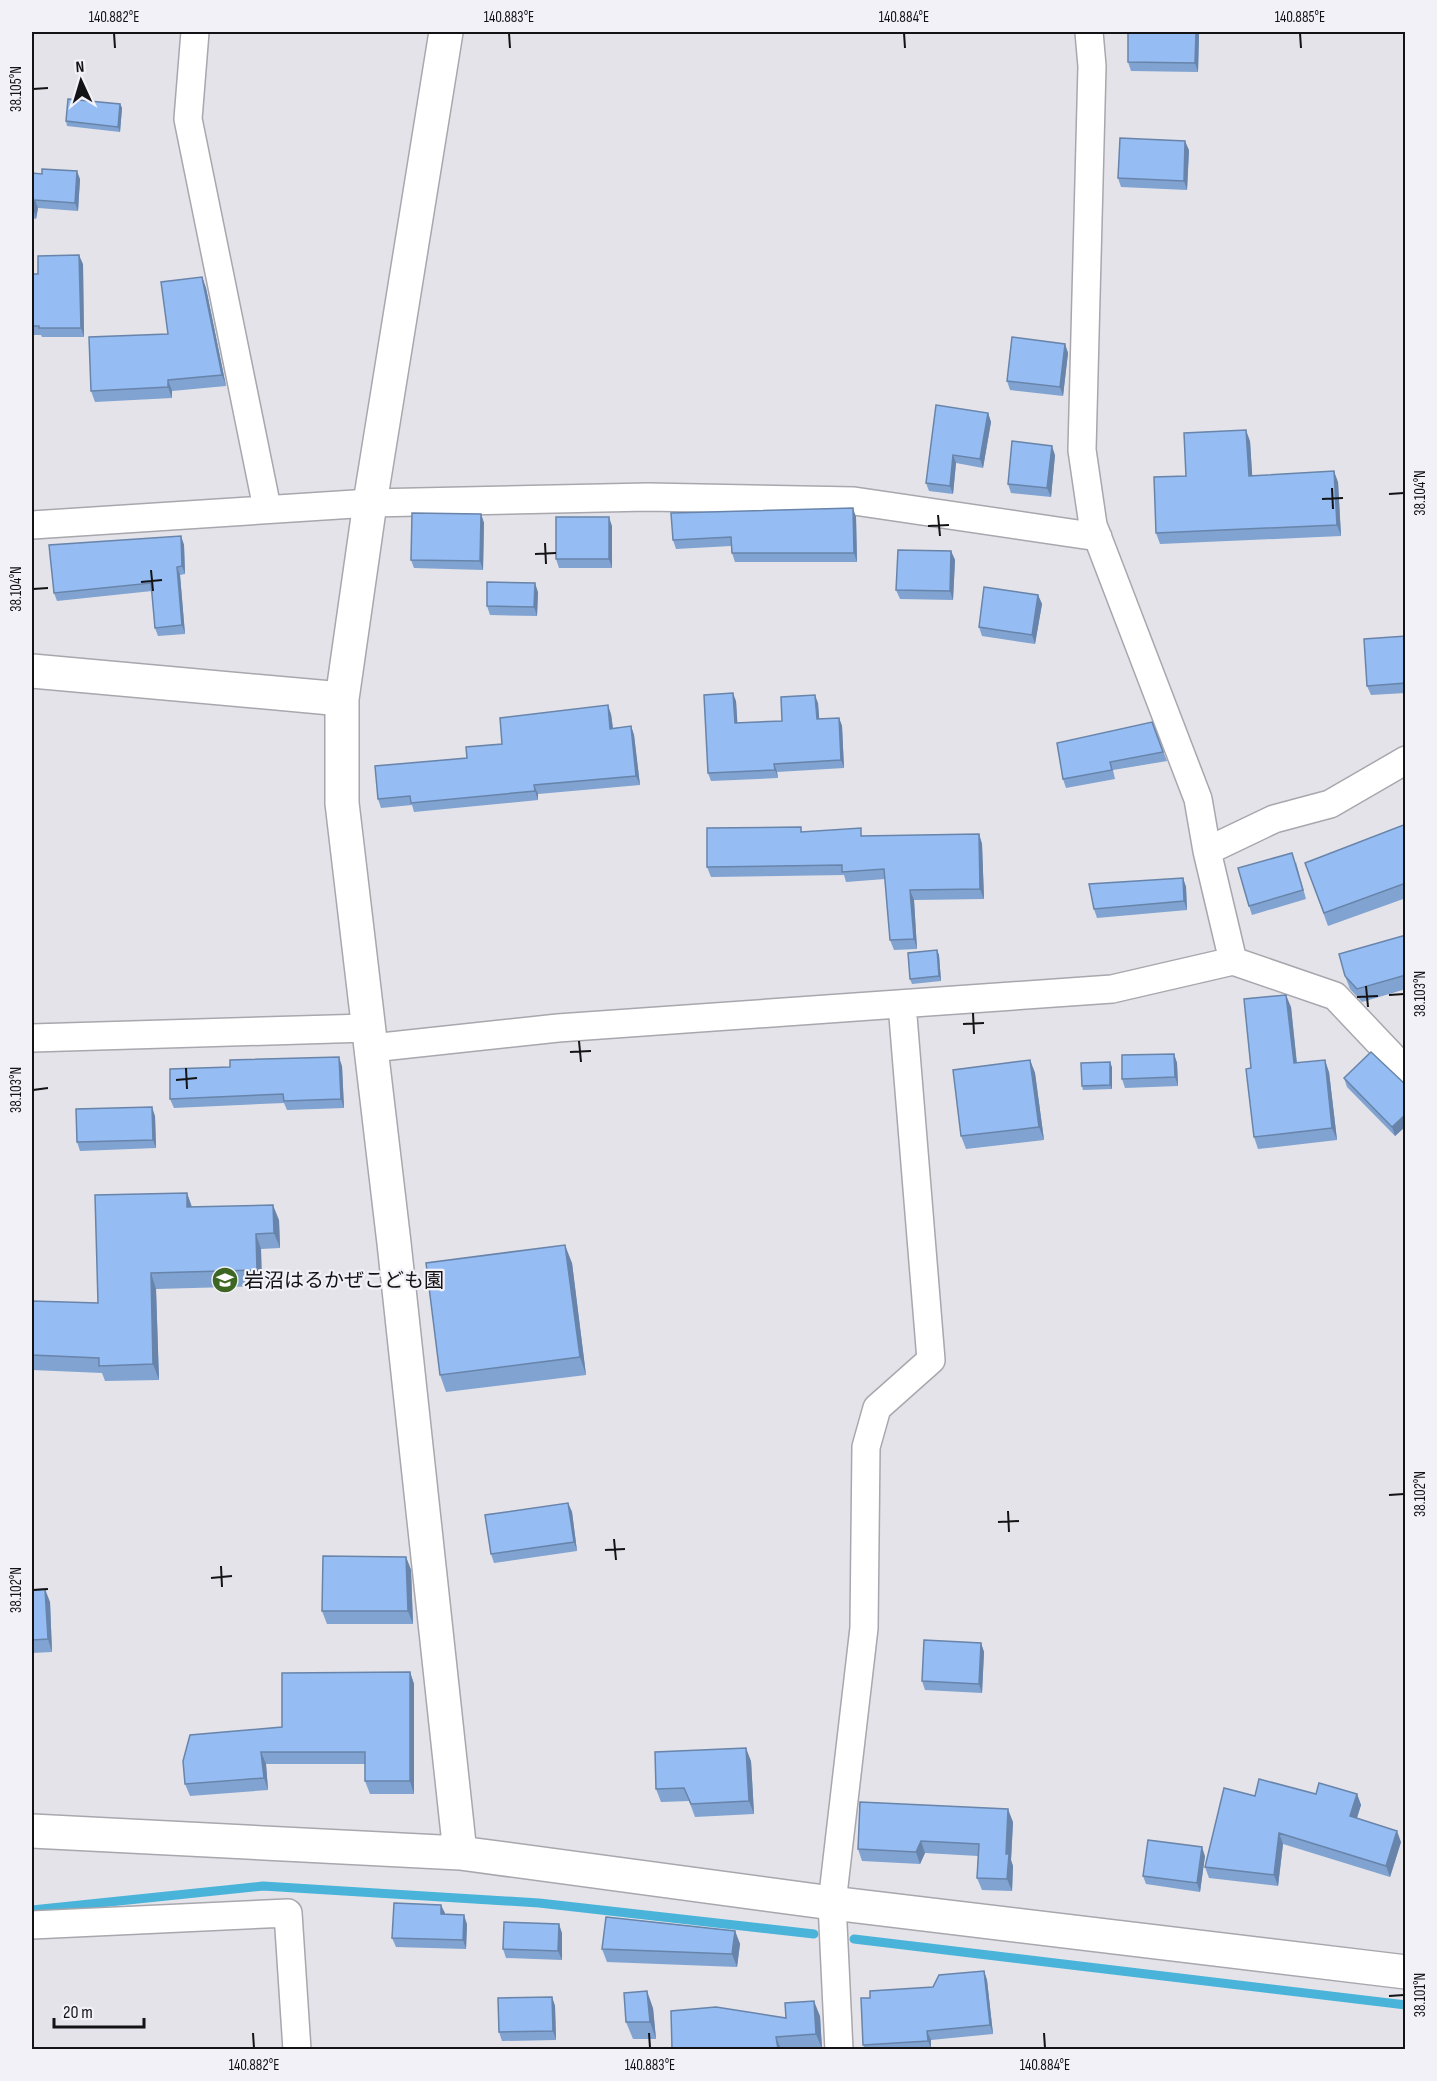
<svg xmlns="http://www.w3.org/2000/svg" width="1437" height="2081" font-family="'Sofia Sans Condensed','Noto Sans JP',sans-serif">
<style>
.lines{fill:none;stroke-linecap:round;stroke-linejoin:round}
.stream{stroke:#49b3d9;stroke-width:9}
.minor-casing{stroke:#a7a7ad;stroke-width:30}
.tertiary-casing{stroke:#a7a7ad;stroke-width:36}
.minor{stroke:#fff;stroke-width:27}
.tertiary{stroke:#fff;stroke-width:33}
.wall{fill:#80a3d1}
.shaded-wall{fill:#6884aa}
.building{fill:#95bdf3;stroke:#6884aa;stroke-width:1.5}
.ticks{fill:none;stroke:#131315;stroke-width:2}
.labels{text-anchor:middle;stroke-width:4.5;stroke-linejoin:round;paint-order:stroke}
.poi-label{font-size:20px;fill:#131315;stroke:#f1f1f7;text-anchor:start}
.neatline{fill:none;stroke:#131315;stroke-width:2}
.ticks-label{font-size:15px;text-anchor:middle;fill:#131315}
</style>
<rect width="100%" height="100%" fill="#e3e3e9"/>
<g class="lines">
<!-- stream -->
<path class="stream" d="M 32,1910 L 263,1886 L 539,1903 L 814,1934
M 854,1939 L 1406,2005"/>
<defs>
<path id="minor" d="M 195,32 L 188,119 L 267,508
M 1089,32 L 1092,66 L 1082,450 L 1093,525 L 1198,799 L 1207,851 L 1233,961
M 32,525 L 370,503 L 648,497 L 854,501 L 1098,537
M 1207,851 L 1274,819 L 1330,804 L 1406,760
M 32,1038 L 367,1028
M 372,1048 L 558,1028 L 1112,989 L 1233,961 L 1335,996 L 1406,1071
M 32,1925 L 288,1913 L 297,2050
M 839,2050 L 832,1903 L 864,1628 L 866,1447 L 877,1408 L 931,1360 L 902,1004"/>
<path id="tertiary" d="M 446,32 L 370,503 L 342,699 L 342,803 L 394,1243 L 460,1853
M 32,671 L 342,699
M 32,1831 L 460,1853 L 832,1903 L 1406,1972"/>
</defs>
<!-- minor casing -->
<use href="#minor" class="minor-casing"/>
<!-- tertiary casing -->
<use href="#tertiary" class="tertiary-casing"/>
<!-- minor -->
<use href="#minor" class="minor"/>
<!-- tertiary -->
<use href="#tertiary" class="tertiary"/>
</g>
<!-- wall -->
<path class="wall" d="M 1128,32 L 1198,32 L 1199,35 L 1198,72 L 1131,71 L 1128,62 Z
M 120,104 L 122,108 L 120,132 L 67,126 L 66,121 Z
M 1189,150 L 1187,190 L 1121,187 L 1118,178 Z
M 32,173 L 80,179 L 78,211 L 38,208 L 36,219 L 32,218 Z
M 83,264 L 84,337 L 42,337 L 41,335 L 32,335 L 32,274 L 38,274 Z
M 202,277 L 206,288 L 226,386 L 172,391 L 172,398 L 95,402 L 91,391 L 168,334 Z
M 1065,344 L 1068,353 L 1063,396 L 1010,390 L 1007,381 Z
M 988,413 L 991,422 L 983,468 L 956,463 L 953,494 L 929,491 L 926,483 Z
M 1250,441 L 1252,476 L 1338,482 L 1341,536 L 1160,544 L 1156,533 L 1186,476 Z
M 1055,455 L 1051,497 L 1011,493 L 1008,484 Z
M 481,514 L 484,523 L 483,570 L 414,568 L 411,560 Z
M 856,517 L 857,562 L 735,562 L 732,553 L 731,546 L 676,549 L 673,540 Z
M 612,526 L 612,568 L 559,568 L 556,559 Z
M 181,536 L 184,545 L 185,574 L 180,575 L 185,634 L 158,636 L 155,628 L 152,591 L 57,601 L 54,593 Z
M 951,551 L 955,560 L 953,600 L 900,599 L 896,590 Z
M 538,592 L 537,616 L 490,615 L 487,606 Z
M 1038,595 L 1042,604 L 1035,644 L 982,636 L 979,627 Z
M 1406,636 L 1406,693 L 1371,695 L 1367,686 Z
M 736,701 L 737,723 L 782,721 L 818,703 L 819,719 L 839,718 L 842,726 L 844,768 L 777,772 L 778,778 L 711,781 L 708,773 Z
M 611,714 L 613,728 L 631,726 L 634,735 L 640,785 L 538,794 L 538,800 L 414,812 L 412,805 L 381,808 L 378,799 L 467,758 L 502,744 Z
M 1152,722 L 1167,761 L 1113,770 L 1115,779 L 1066,788 L 1063,779 Z
M 1406,824 L 1406,898 L 1328,926 L 1305,863 Z
M 803,832 L 864,836 L 979,834 L 982,844 L 984,899 L 914,900 L 917,949 L 894,950 L 890,940 L 885,879 L 846,882 L 844,875 L 711,877 L 707,867 Z
M 1296,862 L 1306,899 L 1252,915 L 1249,906 Z
M 1183,878 L 1186,887 L 1187,910 L 1097,918 L 1094,909 Z
M 1406,935 L 1406,989 L 1362,1002 L 1350,989 L 1345,976 Z
M 937,950 L 939,955 L 941,981 L 912,984 L 910,979 Z
M 1291,1007 L 1297,1063 L 1329,1072 L 1337,1140 L 1258,1149 L 1254,1137 L 1251,1068 Z
M 1174,1054 L 1177,1063 L 1178,1086 L 1125,1088 L 1122,1079 Z
M 1030,1060 L 1035,1073 L 1044,1140 L 966,1149 L 961,1136 Z
M 342,1066 L 344,1108 L 287,1110 L 284,1103 L 174,1108 L 170,1099 Z
M 1112,1067 L 1112,1089 L 1083,1090 L 1082,1086 Z
M 1344,1078 L 1406,1085 L 1406,1126 L 1395,1136 L 1347,1087 Z
M 155,1116 L 156,1148 L 80,1151 L 77,1142 Z
M 187,1193 L 192,1207 L 279,1220 L 280,1248 L 261,1249 L 262,1286 L 156,1289 L 159,1380 L 105,1381 L 102,1373 L 32,1370 L 32,1301 L 98,1303 Z
M 572,1263 L 586,1375 L 446,1392 L 440,1375 Z
M 568,1503 L 572,1512 L 577,1551 L 494,1563 L 491,1554 Z
M 406,1557 L 411,1570 L 413,1624 L 327,1624 L 322,1611 Z
M 32,1590 L 50,1602 L 52,1652 L 32,1653 Z
M 981,1643 L 984,1652 L 982,1693 L 925,1690 L 922,1681 Z
M 410,1672 L 414,1684 L 414,1794 L 370,1794 L 365,1781 L 365,1764 L 266,1764 L 268,1790 L 190,1796 L 185,1784 L 282,1727 Z
M 751,1761 L 754,1814 L 695,1817 L 689,1801 L 661,1802 L 656,1789 Z
M 1316,1794 L 1357,1794 L 1361,1805 L 1357,1818 L 1401,1842 L 1390,1877 L 1283,1844 L 1278,1886 L 1209,1878 L 1205,1867 L 1255,1796 Z
M 1013,1822 L 1011,1860 L 1013,1866 L 1012,1891 L 982,1890 L 977,1878 L 978,1856 L 925,1853 L 920,1864 L 862,1861 L 858,1849 Z
M 1205,1856 L 1200,1892 L 1146,1884 L 1143,1876 Z
M 467,1924 L 466,1949 L 396,1947 L 392,1938 Z
M 735,1931 L 740,1944 L 737,1967 L 607,1962 L 602,1949 Z
M 562,1933 L 562,1960 L 506,1958 L 503,1949 Z
M 984,1971 L 987,1980 L 993,2034 L 931,2040 L 931,2049 L 865,2049 L 863,2045 L 870,1998 L 933,1987 Z
M 552,1997 L 555,2006 L 556,2040 L 502,2041 L 499,2032 Z
M 653,2008 L 656,2039 L 633,2039 L 626,2022 Z
M 820,2016 L 822,2049 L 672,2049 L 786,2018 Z"/>
<!-- shaded-wall -->
<path class="shaded-wall" d="M 1196,32 L 1198,32 L 1199,35 L 1198,72 L 1195,63 Z
M 120,104 L 122,108 L 120,132 L 118,127 Z
M 1185,141 L 1189,150 L 1187,190 L 1184,181 Z
M 77,171 L 80,179 L 78,211 L 75,203 Z
M 35,200 L 38,208 L 36,219 L 34,211 Z
M 79,255 L 83,264 L 84,337 L 81,328 Z
M 202,277 L 206,288 L 226,386 L 222,375 Z
M 1065,344 L 1068,353 L 1063,396 L 1060,387 Z
M 168,380 L 172,391 L 172,398 L 168,387 Z
M 988,413 L 991,422 L 983,468 L 980,459 Z
M 1246,430 L 1250,441 L 1253,487 L 1249,476 Z
M 1052,446 L 1055,455 L 1051,497 L 1047,488 Z
M 953,455 L 956,463 L 953,494 L 950,486 Z
M 1334,471 L 1338,482 L 1341,536 L 1337,525 Z
M 853,508 L 856,517 L 857,562 L 854,553 Z
M 481,514 L 484,523 L 483,570 L 480,561 Z
M 609,517 L 612,526 L 612,568 L 609,559 Z
M 181,536 L 184,545 L 185,574 L 182,566 Z
M 951,551 L 955,560 L 953,600 L 950,591 Z
M 177,567 L 180,575 L 185,634 L 182,625 Z
M 535,583 L 538,592 L 537,616 L 534,607 Z
M 1038,595 L 1042,604 L 1035,644 L 1032,635 Z
M 733,693 L 736,701 L 738,731 L 735,723 Z
M 815,695 L 818,703 L 820,728 L 817,719 Z
M 608,705 L 611,714 L 614,737 L 610,729 Z
M 839,718 L 842,726 L 844,768 L 841,760 Z
M 631,726 L 634,735 L 640,785 L 636,776 Z
M 774,764 L 777,772 L 778,778 L 775,770 Z
M 534,785 L 538,794 L 538,800 L 535,791 Z
M 979,834 L 982,844 L 984,899 L 980,889 Z
M 1183,878 L 1186,887 L 1187,910 L 1184,901 Z
M 910,890 L 914,900 L 917,949 L 914,939 Z
M 937,950 L 939,955 L 941,981 L 939,976 Z
M 1286,995 L 1291,1007 L 1298,1076 L 1294,1063 Z
M 1174,1054 L 1177,1063 L 1178,1086 L 1175,1077 Z
M 339,1057 L 342,1066 L 344,1108 L 341,1099 Z
M 1030,1060 L 1035,1073 L 1044,1140 L 1039,1127 Z
M 1325,1060 L 1329,1072 L 1337,1140 L 1332,1128 Z
M 1110,1062 L 1112,1067 L 1112,1089 L 1110,1085 Z
M 152,1107 L 155,1116 L 156,1148 L 153,1140 Z
M 1406,1114 L 1406,1126 L 1395,1136 L 1392,1127 Z
M 187,1193 L 192,1208 L 187,1207 Z
M 273,1205 L 279,1220 L 280,1248 L 274,1233 Z
M 256,1234 L 261,1249 L 262,1286 L 257,1270 Z
M 565,1245 L 572,1263 L 586,1375 L 580,1357 Z
M 151,1273 L 156,1289 L 159,1380 L 153,1364 Z
M 568,1503 L 572,1512 L 577,1551 L 574,1542 Z
M 406,1557 L 411,1570 L 413,1624 L 408,1611 Z
M 45,1589 L 50,1602 L 52,1652 L 48,1639 Z
M 981,1643 L 984,1652 L 982,1693 L 979,1684 Z
M 410,1672 L 414,1684 L 414,1794 L 410,1781 Z
M 746,1748 L 751,1761 L 754,1814 L 749,1801 Z
M 261,1752 L 266,1764 L 268,1790 L 264,1778 Z
M 1357,1794 L 1361,1805 L 1354,1827 L 1350,1816 Z
M 1008,1809 L 1013,1822 L 1011,1860 L 1013,1866 L 1012,1891 L 1007,1879 L 1006,1854 Z
M 1397,1831 L 1401,1842 L 1390,1877 L 1386,1866 Z
M 1279,1833 L 1283,1844 L 1278,1886 L 1274,1875 Z
M 921,1841 L 925,1853 L 920,1864 L 916,1852 Z
M 1202,1847 L 1205,1856 L 1200,1892 L 1197,1883 Z
M 441,1905 L 445,1913 L 444,1923 L 441,1914 Z
M 464,1915 L 467,1924 L 466,1949 L 463,1940 Z
M 559,1924 L 562,1933 L 562,1960 L 558,1951 Z
M 735,1931 L 740,1944 L 737,1967 L 732,1954 Z
M 984,1971 L 987,1980 L 993,2034 L 990,2025 Z
M 647,1991 L 653,2008 L 656,2039 L 650,2022 Z
M 552,1997 L 555,2006 L 556,2040 L 553,2031 Z
M 814,2001 L 820,2016 L 822,2049 L 816,2034 Z
M 927,2031 L 931,2040 L 931,2049 L 928,2041 Z
M 776,2037 L 781,2049 L 778,2049 Z"/>
<!-- building -->
<path class="building" d="M 1128,32 L 1196,32 L 1195,63 L 1128,62 Z
M 68,99 L 120,104 L 118,127 L 66,121 Z
M 1120,138 L 1185,141 L 1184,181 L 1118,178 Z
M 42,169 L 77,171 L 75,203 L 35,200 L 34,211 L 32,211 L 32,173 L 42,174 Z
M 79,255 L 81,328 L 39,328 L 39,326 L 32,326 L 32,274 L 38,274 L 38,256 Z
M 202,277 L 222,375 L 168,380 L 168,387 L 91,391 L 89,337 L 168,334 L 161,282 Z
M 1012,337 L 1065,344 L 1060,387 L 1007,381 Z
M 936,405 L 988,413 L 980,459 L 953,455 L 950,486 L 926,483 Z
M 1246,430 L 1249,476 L 1334,471 L 1337,525 L 1156,533 L 1154,477 L 1186,476 L 1184,433 Z
M 1012,441 L 1052,446 L 1047,488 L 1008,484 Z
M 853,508 L 854,553 L 732,553 L 731,537 L 673,540 L 671,513 Z
M 412,513 L 481,514 L 480,561 L 411,560 Z
M 556,517 L 609,517 L 609,559 L 556,559 Z
M 181,536 L 182,566 L 177,567 L 182,625 L 155,628 L 151,583 L 54,593 L 49,545 Z
M 898,550 L 951,551 L 950,591 L 896,590 Z
M 487,582 L 535,583 L 534,607 L 487,606 Z
M 984,587 L 1038,595 L 1032,635 L 979,627 Z
M 1406,636 L 1406,683 L 1367,686 L 1364,639 Z
M 733,693 L 735,723 L 782,721 L 781,697 L 815,695 L 817,719 L 839,718 L 841,760 L 774,764 L 775,770 L 708,773 L 704,695 Z
M 608,705 L 610,729 L 631,726 L 636,776 L 534,785 L 535,791 L 411,803 L 410,796 L 378,799 L 375,766 L 467,758 L 466,747 L 502,744 L 500,718 Z
M 1152,722 L 1163,752 L 1110,762 L 1112,770 L 1063,779 L 1057,743 Z
M 1406,824 L 1406,883 L 1324,913 L 1305,863 Z
M 801,827 L 801,832 L 861,828 L 861,836 L 979,834 L 980,889 L 910,890 L 914,939 L 890,940 L 884,869 L 842,872 L 842,865 L 707,867 L 707,828 Z
M 1292,853 L 1303,890 L 1249,906 L 1238,868 Z
M 1183,878 L 1184,901 L 1094,909 L 1089,884 Z
M 1406,935 L 1406,975 L 1357,989 L 1345,976 L 1339,954 Z
M 937,950 L 939,976 L 910,979 L 908,953 Z
M 1286,995 L 1294,1063 L 1325,1060 L 1332,1128 L 1254,1137 L 1246,1069 L 1251,1068 L 1244,999 Z
M 1371,1052 L 1406,1085 L 1406,1114 L 1392,1127 L 1344,1078 Z
M 1174,1054 L 1175,1077 L 1122,1079 L 1122,1055 Z
M 339,1057 L 341,1099 L 284,1101 L 283,1094 L 170,1099 L 170,1069 L 230,1067 L 230,1060 Z
M 1030,1060 L 1039,1127 L 961,1136 L 953,1070 Z
M 1110,1062 L 1110,1085 L 1082,1086 L 1081,1063 Z
M 152,1107 L 153,1140 L 77,1142 L 76,1109 Z
M 187,1193 L 187,1207 L 273,1205 L 274,1233 L 256,1234 L 257,1270 L 151,1273 L 153,1364 L 99,1366 L 99,1358 L 32,1355 L 32,1301 L 98,1303 L 95,1195 Z
M 565,1245 L 580,1357 L 440,1375 L 426,1263 Z
M 568,1503 L 574,1542 L 491,1554 L 485,1515 Z
M 323,1556 L 406,1557 L 408,1611 L 322,1611 Z
M 45,1589 L 48,1639 L 32,1640 L 32,1590 Z
M 924,1640 L 981,1643 L 979,1684 L 922,1681 Z
M 410,1672 L 410,1781 L 365,1781 L 365,1752 L 261,1752 L 264,1778 L 185,1784 L 183,1761 L 190,1735 L 282,1727 L 282,1673 Z
M 746,1748 L 749,1801 L 691,1804 L 684,1788 L 656,1789 L 655,1752 Z
M 1259,1779 L 1316,1794 L 1319,1783 L 1357,1794 L 1350,1816 L 1397,1831 L 1386,1866 L 1279,1833 L 1274,1875 L 1205,1867 L 1224,1788 L 1255,1796 Z
M 860,1802 L 1008,1809 L 1006,1854 L 1009,1854 L 1007,1879 L 977,1878 L 979,1844 L 921,1841 L 916,1852 L 858,1849 Z
M 1148,1840 L 1202,1847 L 1197,1883 L 1143,1876 Z
M 394,1903 L 441,1905 L 441,1914 L 464,1915 L 463,1940 L 392,1938 Z
M 606,1917 L 735,1931 L 732,1954 L 602,1949 Z
M 504,1922 L 559,1924 L 558,1951 L 503,1949 Z
M 984,1971 L 990,2025 L 927,2031 L 928,2041 L 863,2045 L 861,1998 L 870,1998 L 870,1991 L 933,1987 L 939,1975 Z
M 647,1991 L 650,2022 L 626,2022 L 624,1993 Z
M 552,1997 L 553,2031 L 499,2032 L 498,1998 Z
M 814,2001 L 816,2034 L 776,2037 L 778,2049 L 672,2049 L 671,2011 L 716,2007 L 786,2018 L 785,2003 Z"/>
<!-- ticks -->
<path class="ticks" d="M 114,33 L 115,48M 509,33 L 510,48M 904,33 L 905,48M 1300,33 L 1301,48M 33,89 L 48,88M 1332,488 L 1333,509M 1389,494 L 1404,493M 1322,499 L 1343,498M 938,515 L 940,536M 928,526 L 949,525M 545,543 L 546,564M 535,554 L 556,553M 151,570 L 153,591M 141,582 L 162,580M 33,589 L 48,588M 1366,986 L 1368,1007M 1389,995 L 1404,994M 1357,997 L 1378,996M 973,1013 L 974,1034M 963,1024 L 984,1023M 579,1041 L 581,1062M 570,1052 L 591,1051M 186,1068 L 187,1089M 176,1080 L 197,1078M 33,1090 L 48,1088M 1389,1495 L 1404,1494M 1008,1511 L 1009,1532M 998,1522 L 1019,1521M 614,1539 L 616,1560M 605,1550 L 625,1549M 221,1566 L 222,1587M 211,1578 L 232,1576M 33,1590 L 48,1589M 1389,1996 L 1404,1995M 253,2033 L 254,2048M 649,2033 L 650,2048M 1044,2033 L 1045,2048"/>
<!-- icons -->
<defs>
<symbol id="school-disc" viewBox="-11 -11 22 22"><circle r="9.5" fill="#3d6622" stroke="#f1f1f7"/><path d="M0-5L7-2L0 1L-7-2ZM-4 1L0 2.5L4 1V4Q0 6-4 4Z" fill="#fff"/></symbol>
</defs>
<g fill-rule="evenodd">
<use href="#school-disc" x="210" y="1265" width="30" height="30"/>
</g>
<g class="labels">
<!-- poi labels -->
<g class="poi-label">
<text x="244" y="1287">岩沼はるかぜこども園</text>
</g>
</g>
<!-- border -->
<rect width="1437" height="2081" fill="none" stroke="#f1f1f7" stroke-width="66"/>
<!-- north arrow -->
<g transform="translate(81 81) rotate(356)" stroke="#f1f1f7" stroke-width="4.5" paint-order="stroke">
<path d="M0-4.5L10 22L0 15L-10 22Z" fill="#131315"/>
<text y="-9" font-size="16" font-weight="bold" text-anchor="middle" fill="#131315">N</text>
</g>
<!-- scale -->
<path d="M54 2018v9h90v-9" fill="none" stroke="#131315" stroke-width="3"/>
<text x="63" y="2018" font-size="18" fill="#131315" stroke="#f1f1f7" stroke-width="4.5" paint-order="stroke">20 m</text>
<rect x="33" y="33" width="1371" height="2015" class="neatline"/>
<g class="ticks-label">
<text x="114" y="22">140.882°E</text>
<text x="509" y="22">140.883°E</text>
<text x="904" y="22">140.884°E</text>
<text x="1300" y="22">140.885°E</text>
<text transform="translate(16 89) rotate(-90)" y="5">38.105°N</text>
<text transform="translate(1420 493) rotate(-90)" y="5">38.104°N</text>
<text transform="translate(16 589) rotate(-90)" y="5">38.104°N</text>
<text transform="translate(1420 994) rotate(-90)" y="5">38.103°N</text>
<text transform="translate(16 1090) rotate(-90)" y="5">38.103°N</text>
<text transform="translate(1420 1494) rotate(-90)" y="5">38.102°N</text>
<text transform="translate(16 1590) rotate(-90)" y="5">38.102°N</text>
<text transform="translate(1420 1995) rotate(-90)" y="5">38.101°N</text>
<text x="254" y="2070">140.882°E</text>
<text x="650" y="2070">140.883°E</text>
<text x="1045" y="2070">140.884°E</text>
</g>
</svg>
